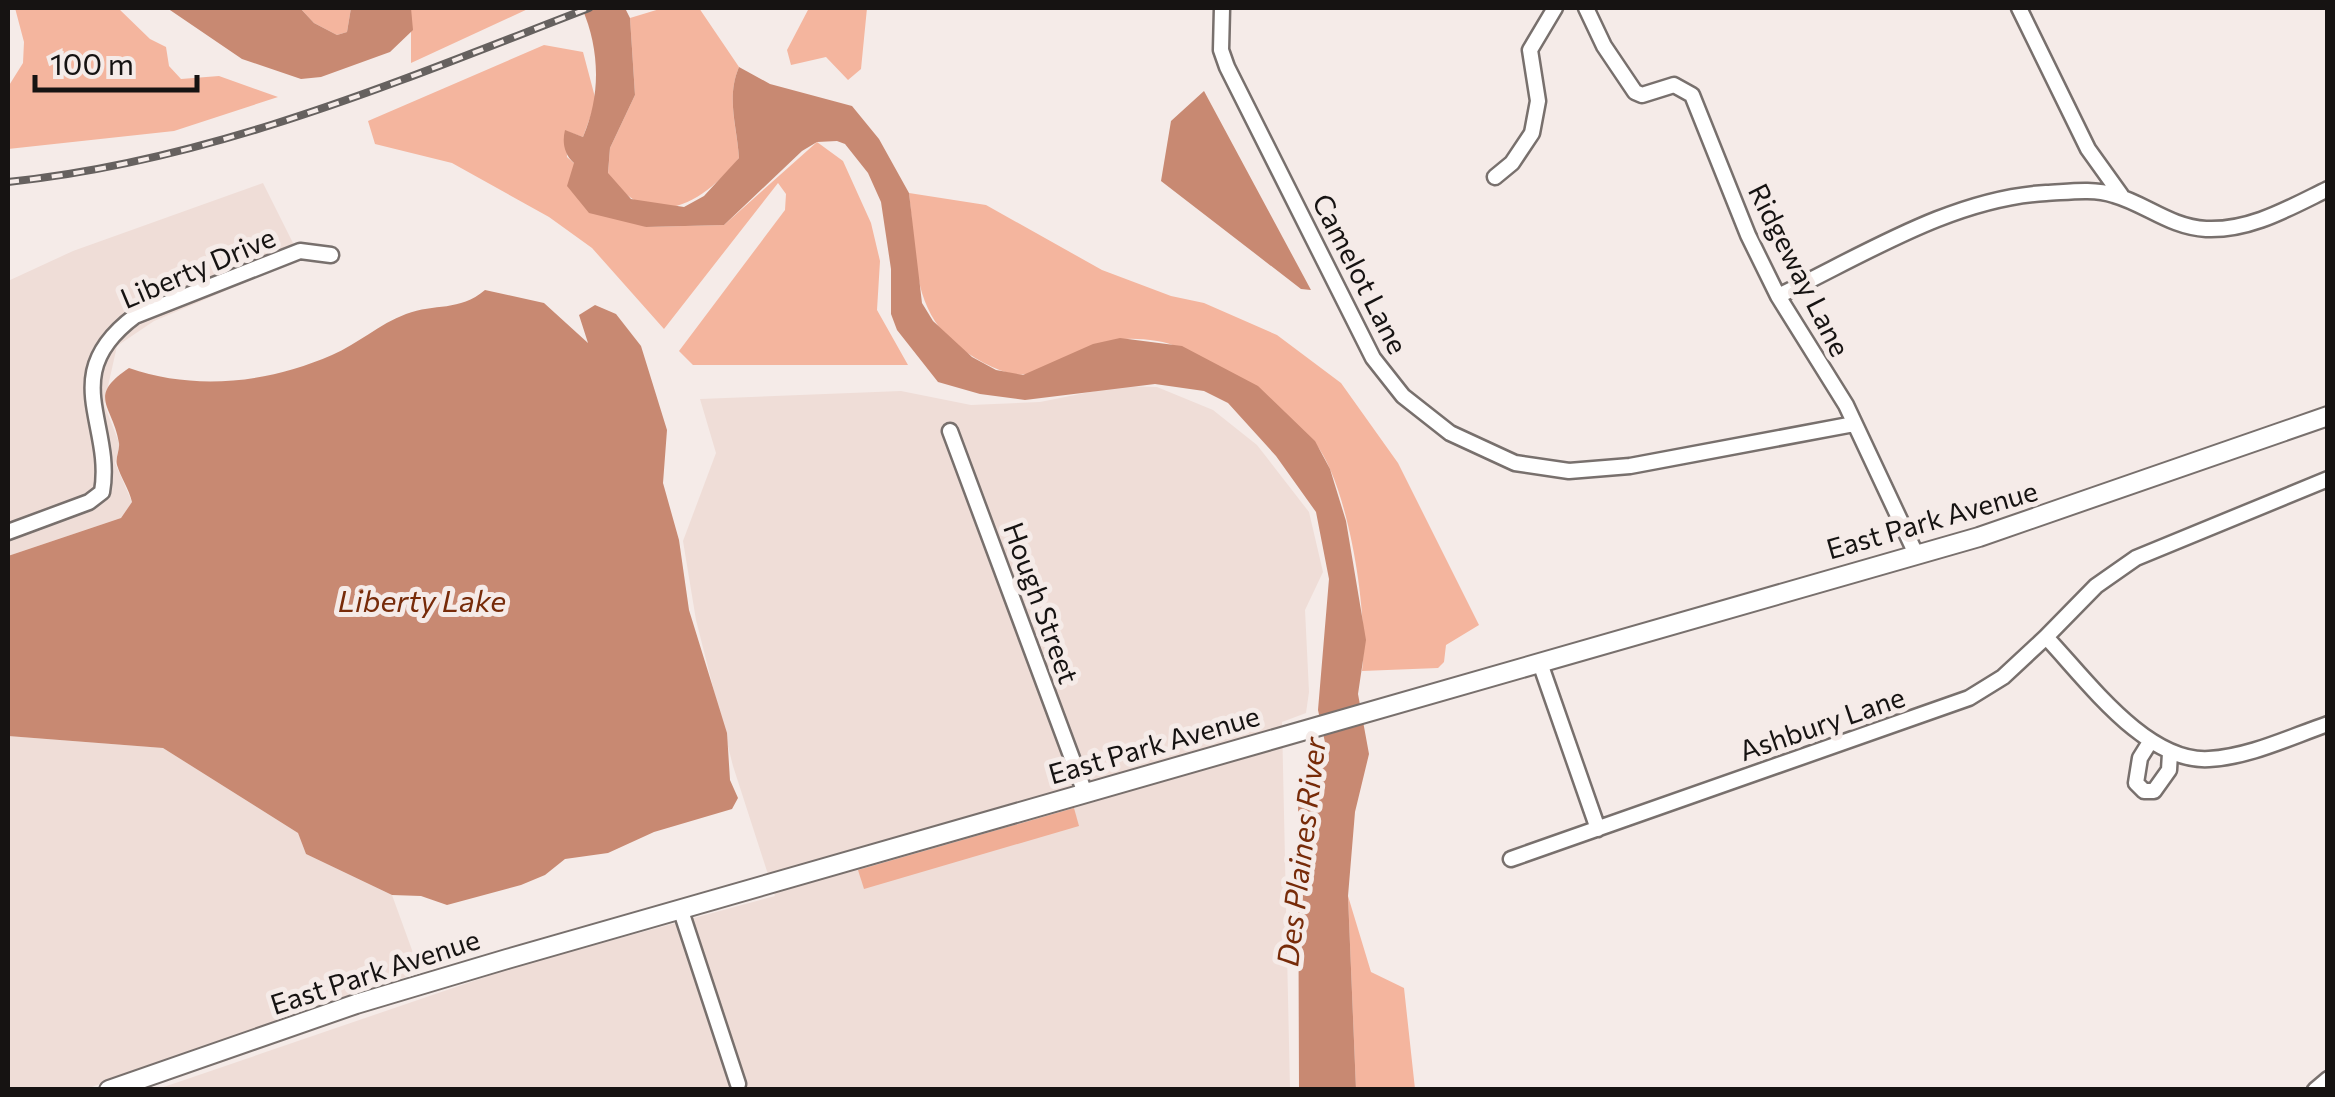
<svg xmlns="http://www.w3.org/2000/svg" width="2335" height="1097" font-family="Commissioner,sans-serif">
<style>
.built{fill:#efddd7}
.green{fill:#f4b59e}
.forest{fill:#f0ae96}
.water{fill:#c88972}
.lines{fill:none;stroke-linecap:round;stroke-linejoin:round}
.minor-casing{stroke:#78706d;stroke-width:19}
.major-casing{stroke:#78706d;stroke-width:22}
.minor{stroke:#fff;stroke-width:14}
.major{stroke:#fff;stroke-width:18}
.rail-casing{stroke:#66615f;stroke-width:8}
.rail{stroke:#f5ebe8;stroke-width:4;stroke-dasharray:11;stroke-linecap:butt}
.labels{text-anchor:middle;stroke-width:10;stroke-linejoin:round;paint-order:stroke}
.street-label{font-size:28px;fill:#161312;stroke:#f5ebe8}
.water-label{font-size:30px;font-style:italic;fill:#772b09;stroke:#f5ebe8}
</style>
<rect width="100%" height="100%" fill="#f5ebe8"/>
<!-- built -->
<path class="built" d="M 263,183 L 301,259 L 154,321 L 117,346 L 104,404 L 120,445 L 115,463 L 132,502 L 121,518 L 8,556 L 8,281 L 73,251 Z
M 1120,386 L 1157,387 L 1213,410 L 1257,445 L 1309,512 L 1323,572 L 1305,610 L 1309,692 L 1306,713 L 1282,722 L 1290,1089 L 155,1090 L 517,966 L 775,896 L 733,766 L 696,620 L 683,541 L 716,453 L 700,399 L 901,391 L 971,405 L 1040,402 Z
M 8,736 L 163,748 L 298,833 L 306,854 L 392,895 L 420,972 L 86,1089 L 8,1090 Z"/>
<!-- green -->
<path class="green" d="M 15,8 L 118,8 L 150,39 L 166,47 L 169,66 L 181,79 L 219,76 L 278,97 L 174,131 L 8,149 L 8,87 L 23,63 L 24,42 Z
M 300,8 L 351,8 L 347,32 L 337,35 L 314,23 Z
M 411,8 L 530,8 L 411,63 Z
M 663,8 L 699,8 L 739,67 C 726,98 737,126 739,158 C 702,205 650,234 608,174 L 610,148 L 635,95 L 630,18 Z
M 809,8 L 867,8 L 861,69 L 848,80 L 826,57 L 791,65 L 787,50 Z
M 544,45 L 583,52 L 596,101 L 583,137 L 566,131 L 567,157 L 646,227 L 724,225 L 817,142 L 843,161 L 871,223 L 880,261 L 877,310 L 908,365 L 693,365 L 679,351 L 785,210 L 786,194 L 778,183 L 664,329 L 592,248 L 549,217 L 452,163 L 375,144 L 368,121 Z
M 909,193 L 986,205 L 1102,270 L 1171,296 L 1204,303 L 1277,335 L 1341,383 L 1398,463 L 1479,625 L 1446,645 L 1444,662 L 1438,668 L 1362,671 C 1369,618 1349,485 1315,443 C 1297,420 1259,402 1235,384 C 1210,366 1188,346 1157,341 C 1087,330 1081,364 1027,374 C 1013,377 996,369 984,363 C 908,323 918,267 909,193 Z
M 1348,896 L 1371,972 L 1404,988 L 1415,1089 L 1356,1089 Z"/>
<!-- forest -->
<path class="forest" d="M 1074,808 L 1079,826 L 864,889 L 858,870 Z"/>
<!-- water -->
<path class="water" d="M 167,8 L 300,8 L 314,23 L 337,35 L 347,32 L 351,8 L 411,8 L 413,30 L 390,52 L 321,77 L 301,79 L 242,59 Z
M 582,8 L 625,8 L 630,18 L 635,95 L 610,148 L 608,173 L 631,199 L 684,207 L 704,196 L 739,158 C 737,125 726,98 739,67 L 770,84 L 852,106 L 879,139 L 909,193 L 922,303 L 933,321 L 972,357 L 996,370 L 1023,375 L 1093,344 L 1120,338 L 1182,346 L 1258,386 L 1315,441 L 1330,469 L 1346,521 L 1366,640 L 1358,694 L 1369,754 L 1355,812 L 1348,896 L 1356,1089 L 1299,1089 L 1298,794 L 1304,782 L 1329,761 L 1318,710 L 1329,579 L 1316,512 L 1276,456 L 1228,403 L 1204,391 L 1155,384 L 1025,400 L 980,394 L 938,382 L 897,330 L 891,314 L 891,269 L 881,202 L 868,173 L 845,144 L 837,141 L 817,142 L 802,151 L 724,225 L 646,227 L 589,213 L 567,186 L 574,163 C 564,154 562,142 565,130 L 583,137 C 601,95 600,50 582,8 Z
M 1204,91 L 1311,290 L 1301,289 L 1161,181 L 1171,121 Z
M 485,290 L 544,303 L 588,343 L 579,315 L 595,305 L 616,314 L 641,346 L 667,430 L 663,483 L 679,540 L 689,610 L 727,733 L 730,780 L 738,798 L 732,809 L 654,832 L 608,853 L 565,859 L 545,875 L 521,885 L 447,905 L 421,896 L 392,895 L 306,854 L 298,833 L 163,748 L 8,736 L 8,556 L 121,518 L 132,502 C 129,489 121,478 117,465 C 115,458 120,450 119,443 C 113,405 86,397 129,368 C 195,391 268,383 332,355 C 358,344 379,324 406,314 C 435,303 459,312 485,290 Z"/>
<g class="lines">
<defs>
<path id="minor" d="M 1222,8 L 1221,50 L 1227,67 L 1373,358 L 1403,396 L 1450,433 L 1515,463 L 1569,471 L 1630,466 L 1854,424
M 1586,8 L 1604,46 L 1635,92 L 1642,95 L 1674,85 L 1692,95 L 1748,235 L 1778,296 L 1846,405 L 1916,554
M 2019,8 L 2088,149 L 2121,195
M 1495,177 L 1512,163 L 1532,133 L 1538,101 L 1530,50 L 1555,8
M 1778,296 C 1862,256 1952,198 2046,193 C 2068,192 2093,188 2114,195 C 2146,204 2170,227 2206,229 C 2250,231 2289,208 2328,189
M 950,431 L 1085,793
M 2328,479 L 2136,558 L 2096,586 L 2046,637 C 2086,679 2146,763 2209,759 C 2249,757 2290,737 2328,724
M 8,532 L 89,502 L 102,492 C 114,423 56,375 135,316 L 300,251 L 331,255
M 1540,663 L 1598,829
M 2150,742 L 2140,758 L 2136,783 L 2144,791 L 2154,791 L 2169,770 L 2170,753
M 1511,859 L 1969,698 L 2003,677 L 2046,637
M 681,911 L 738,1084
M 2315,1090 L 2328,1079"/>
<path id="major" d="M 109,1090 L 356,1004 L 507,959 L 1979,537 L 2328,416"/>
</defs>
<!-- minor casing -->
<use href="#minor" class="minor-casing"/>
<!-- major casing -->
<use href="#major" class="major-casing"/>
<!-- minor -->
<use href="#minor" class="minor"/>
<!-- major -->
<use href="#major" class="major"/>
<defs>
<path id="rail" d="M 8,182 C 212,161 399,81 589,8"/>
</defs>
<!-- rail casing -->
<use href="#rail" class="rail-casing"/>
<!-- rail -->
<use href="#rail" class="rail"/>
</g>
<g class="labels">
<!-- street labels -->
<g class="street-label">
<text transform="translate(198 268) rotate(-23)" y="10">Liberty Drive</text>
<text transform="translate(1799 270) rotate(63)" y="10">Ridgeway Lane</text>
<text transform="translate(1360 274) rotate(63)" y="10">Camelot Lane</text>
<text transform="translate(1932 520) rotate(-16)" y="10">East Park Avenue</text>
<text transform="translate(1041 603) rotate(70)" y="10">Hough Street</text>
<text transform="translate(1822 724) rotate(-19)" y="10">Ashbury Lane</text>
<text transform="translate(1154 745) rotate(-16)" y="10">East Park Avenue</text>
<text transform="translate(375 972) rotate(-18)" y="10">East Park Avenue</text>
</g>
<!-- water labels -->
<g class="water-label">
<text x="422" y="612">Liberty Lake</text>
<text transform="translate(1302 852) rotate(-83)" y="10">Des Plaines River</text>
</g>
</g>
<!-- border -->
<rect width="2335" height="1097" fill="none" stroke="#161312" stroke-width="20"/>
<!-- scale -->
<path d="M35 75v15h162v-15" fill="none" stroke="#161312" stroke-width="5"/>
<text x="50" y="75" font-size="30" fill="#161312" stroke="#f5ebe8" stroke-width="8" paint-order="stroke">100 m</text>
</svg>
